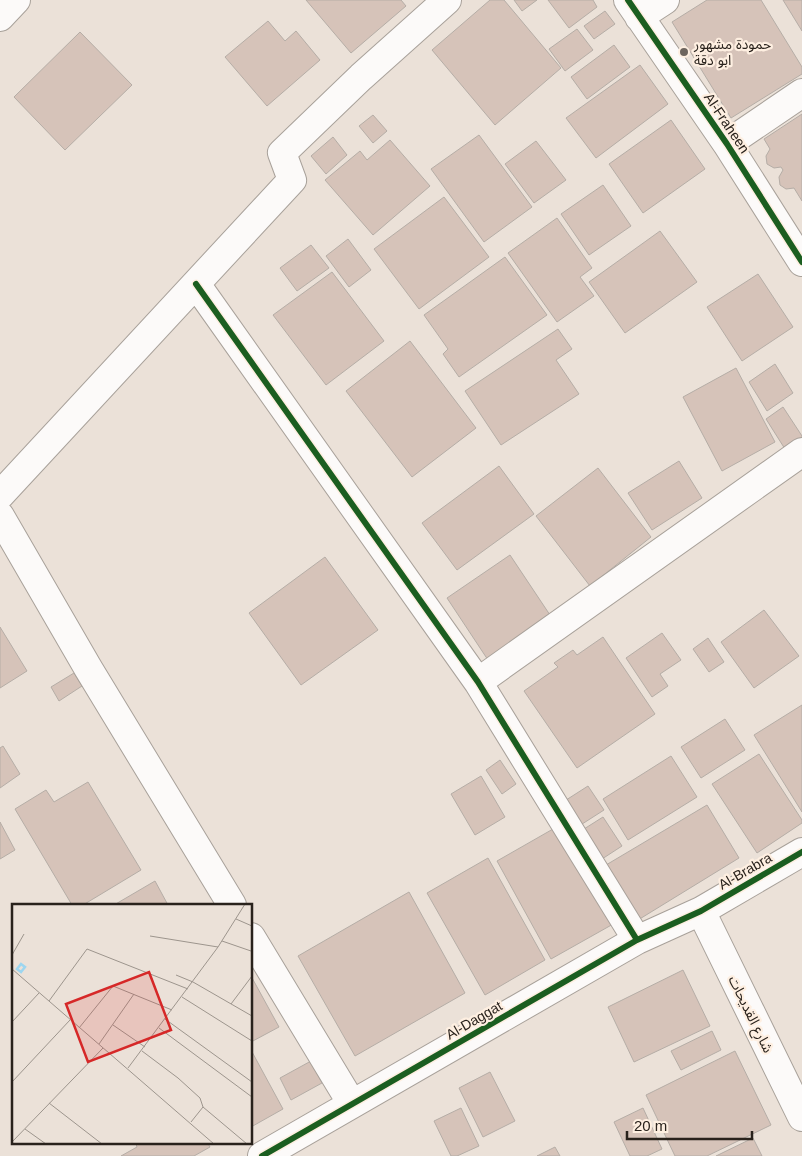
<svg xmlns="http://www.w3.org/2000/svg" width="802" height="1156" font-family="Helvetica,'Noto Sans Arabic',sans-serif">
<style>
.building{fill:#d6c3b9;stroke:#b5ada6}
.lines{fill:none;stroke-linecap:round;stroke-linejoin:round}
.minor-casing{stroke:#a8a19a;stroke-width:30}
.minor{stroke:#fcfaf9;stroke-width:28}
.cycleway-casing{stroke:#feefe1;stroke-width:9}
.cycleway{stroke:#1b5e20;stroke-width:6}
.poi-dot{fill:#6d655e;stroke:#feefe1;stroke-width:2}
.labels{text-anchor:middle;stroke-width:4.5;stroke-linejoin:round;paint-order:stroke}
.poi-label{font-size:14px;fill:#29221c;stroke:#feefe1;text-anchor:start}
.street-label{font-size:14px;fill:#29221c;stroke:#feefe1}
.inset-river{fill:none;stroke:#9dd6f0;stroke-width:2.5}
.inset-road{fill:none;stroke:#9d958d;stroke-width:1}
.view{fill:#d62828;fill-opacity:0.15;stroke:#d62828;stroke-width:2.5}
.inset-edge{fill:none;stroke:#29221c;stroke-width:2.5}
</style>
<rect width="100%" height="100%" fill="#ebe1d8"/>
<!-- building -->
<path class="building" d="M 306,0 L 401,0 L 406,6 L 351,53 Z
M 490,0 L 504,0 L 561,68 L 495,125 L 432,50 Z
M 514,0 L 537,0 L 522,11 Z
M 548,0 L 593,0 L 597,7 L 569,28 Z
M 707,0 L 761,0 L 802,67 L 802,74 L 731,118 L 672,22 Z
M 783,0 L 802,0 L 802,31 Z
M 605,11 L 615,24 L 594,39 L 584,26 Z
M 268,21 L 285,41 L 296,31 L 320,60 L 267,106 L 225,57 Z
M 577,29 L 593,50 L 565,71 L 549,49 Z
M 80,32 L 132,85 L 65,150 L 14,97 Z
M 614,45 L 630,67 L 587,99 L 571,77 Z
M 640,65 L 668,104 L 596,158 L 566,118 Z
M 802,114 L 802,201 L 794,188 L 786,189 L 780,185 L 779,177 L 783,170 L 781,167 L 774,168 L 767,164 L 766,156 L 770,149 L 764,139 Z
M 373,115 L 387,131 L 373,143 L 359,126 Z
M 671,120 L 705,169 L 643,213 L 609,164 Z
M 479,135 L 532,207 L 484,242 L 431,169 Z
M 333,137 L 347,155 L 326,174 L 311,156 Z
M 390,140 L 430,186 L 373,235 L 325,180 L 360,151 L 367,160 Z
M 536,141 L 566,180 L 534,203 L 505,164 Z
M 603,185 L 631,226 L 589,255 L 561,214 Z
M 444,197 L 489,257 L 419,309 L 374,249 Z
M 557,218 L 592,268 L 580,277 L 594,296 L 557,322 L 508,253 Z
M 660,231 L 697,282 L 625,333 L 589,282 Z
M 348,239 L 371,270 L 349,287 L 326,256 Z
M 311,245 L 329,268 L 297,291 L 280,268 Z
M 505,257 L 547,315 L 459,377 L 443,354 L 448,349 L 424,315 Z
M 332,272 L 384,341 L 326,385 L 273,315 Z
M 758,274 L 793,327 L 742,361 L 707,307 Z
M 558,329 L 572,349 L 556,360 L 579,394 L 501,445 L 465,391 Z
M 410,341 L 476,428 L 412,477 L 346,391 Z
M 775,364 L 793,393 L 767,411 L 749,382 Z
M 736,368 L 775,442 L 722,471 L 683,397 Z
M 783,407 L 802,436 L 802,438 L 785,449 L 766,419 Z
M 679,461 L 702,498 L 652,530 L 628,493 Z
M 499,466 L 534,514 L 457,570 L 422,523 Z
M 598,468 L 651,537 L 590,586 L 536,516 Z
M 510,555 L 552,618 L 488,660 L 447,598 Z
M 325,557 L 378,630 L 301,685 L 249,613 Z
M 764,610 L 799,656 L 754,688 L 721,642 Z
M 0,627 L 27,671 L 0,688 Z
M 662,633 L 681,660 L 660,674 L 668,686 L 652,697 L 626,658 Z
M 603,637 L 655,714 L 577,768 L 524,691 L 558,667 L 554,663 L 573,650 L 577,655 Z
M 708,638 L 724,662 L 709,672 L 693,649 Z
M 74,673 L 82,686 L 59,701 L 51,687 Z
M 802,705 L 802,812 L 754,735 Z
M 725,719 L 745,750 L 701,778 L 681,747 Z
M 3,746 L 20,774 L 0,788 L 0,748 Z
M 759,754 L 802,820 L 802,823 L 757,853 L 712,784 Z
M 671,756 L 697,797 L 628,840 L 603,799 Z
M 500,760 L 516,784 L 502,794 L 486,770 Z
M 481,776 L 505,817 L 475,835 L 451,794 Z
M 88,782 L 141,870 L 83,905 L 72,905 L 15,809 L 46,790 L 54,802 Z
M 588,786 L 604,810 L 579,826 L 563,802 Z
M 707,805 L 739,858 L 638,920 L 606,865 Z
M 603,817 L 622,846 L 602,859 L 584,829 Z
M 0,822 L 15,850 L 0,859 Z
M 560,825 L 615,923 L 551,959 L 497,861 Z
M 488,858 L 545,960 L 485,995 L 427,893 Z
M 155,881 L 168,905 L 114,905 Z
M 409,892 L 465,993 L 355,1056 L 298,956 Z
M 683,970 L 710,1026 L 634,1062 L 608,1007 Z
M 251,976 L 279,1027 L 251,1042 Z
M 712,1031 L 721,1050 L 681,1070 L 671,1051 Z
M 251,1050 L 283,1109 L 251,1127 Z
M 735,1051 L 771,1125 L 707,1156 L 675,1156 L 646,1095 Z
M 311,1061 L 322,1083 L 291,1100 L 280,1078 Z
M 490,1072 L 515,1121 L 483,1137 L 459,1088 Z
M 461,1108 L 479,1146 L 457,1156 L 451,1156 L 434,1121 Z
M 643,1108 L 662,1149 L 647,1156 L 630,1156 L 614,1122 Z
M 753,1138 L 762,1156 L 716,1156 Z
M 139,1142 L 207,1142 L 210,1147 L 194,1156 L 121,1156 L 137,1147 L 136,1144 Z
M 555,1147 L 560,1156 L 537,1156 Z"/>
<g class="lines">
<defs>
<path id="minor" d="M 628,0 L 727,144 L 802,262
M 0,17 L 16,0
M 639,17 L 665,0
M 727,144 L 802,93
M 196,284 L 478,682 L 637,940
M 0,495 L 292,180 L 282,153 L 361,77 L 447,0
M 0,516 L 88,668 L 232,905
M 478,682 L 802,452
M 701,911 L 802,1117
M 251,937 L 352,1104
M 262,1156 L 637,940 L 701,911 L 802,852"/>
</defs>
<!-- minor casing -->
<use href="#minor" class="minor-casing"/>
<!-- minor -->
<use href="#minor" class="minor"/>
<defs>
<path id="cycleway" d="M 628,0 L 727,144 L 802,262
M 196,284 L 478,682 L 637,940
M 262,1156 L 637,940 L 701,911 L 802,852"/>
</defs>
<!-- cycleway casing -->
<use href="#cycleway" class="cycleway-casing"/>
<!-- cycleway -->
<use href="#cycleway" class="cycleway"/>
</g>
<!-- markers -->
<circle class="poi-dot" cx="684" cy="52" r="5"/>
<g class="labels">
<!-- poi labels -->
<g class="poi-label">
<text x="694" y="49">حمودة مشهور<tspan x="694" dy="16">ابو دقة</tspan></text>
</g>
<!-- street labels -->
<g class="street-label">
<text transform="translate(727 123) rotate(56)" y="5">Al-Fraheen</text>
<text transform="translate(745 871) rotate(-30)" y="5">Al-Brabra</text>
<text transform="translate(751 1014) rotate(64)" y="5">شارع القديحات</text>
<text transform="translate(474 1020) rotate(-30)" y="5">Al-Daggat</text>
</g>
</g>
<!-- overview -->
<g transform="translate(12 904)">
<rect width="240" height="240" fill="#ebe1d8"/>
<path class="inset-river" d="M 9,60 L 13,63 L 9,68 L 5,65 Z"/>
<path class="inset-road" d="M 224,15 L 240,22M 138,32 L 206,43M 210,37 L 239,47M 0,51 L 12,30M 0,65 L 202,240M 164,71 L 181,78M 181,78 L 240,112M 170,93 L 240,137M 37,97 L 75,45 L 176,85M 219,100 L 240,72M 153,115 L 240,178M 0,118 L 27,89M 101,121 L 133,143M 67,124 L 101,82 L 160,106M 147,124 L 240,193M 87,140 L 122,90M 130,147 L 166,174 L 188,194 L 191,203 L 235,240M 116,164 L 206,43 L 233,0M 0,178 L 58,116M 37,199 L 90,240M 179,218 L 191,203M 13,225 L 34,240M 0,238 L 91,144"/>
<path class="view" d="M 137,68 L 159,126 L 76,158 L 54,100 Z"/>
<rect width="240" height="240" class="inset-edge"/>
</g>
<!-- scale -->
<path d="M627 1131v8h125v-8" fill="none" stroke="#29221c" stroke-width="2.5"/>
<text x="634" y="1131" font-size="15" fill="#29221c" stroke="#feefe1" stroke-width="4" paint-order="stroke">20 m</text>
</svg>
